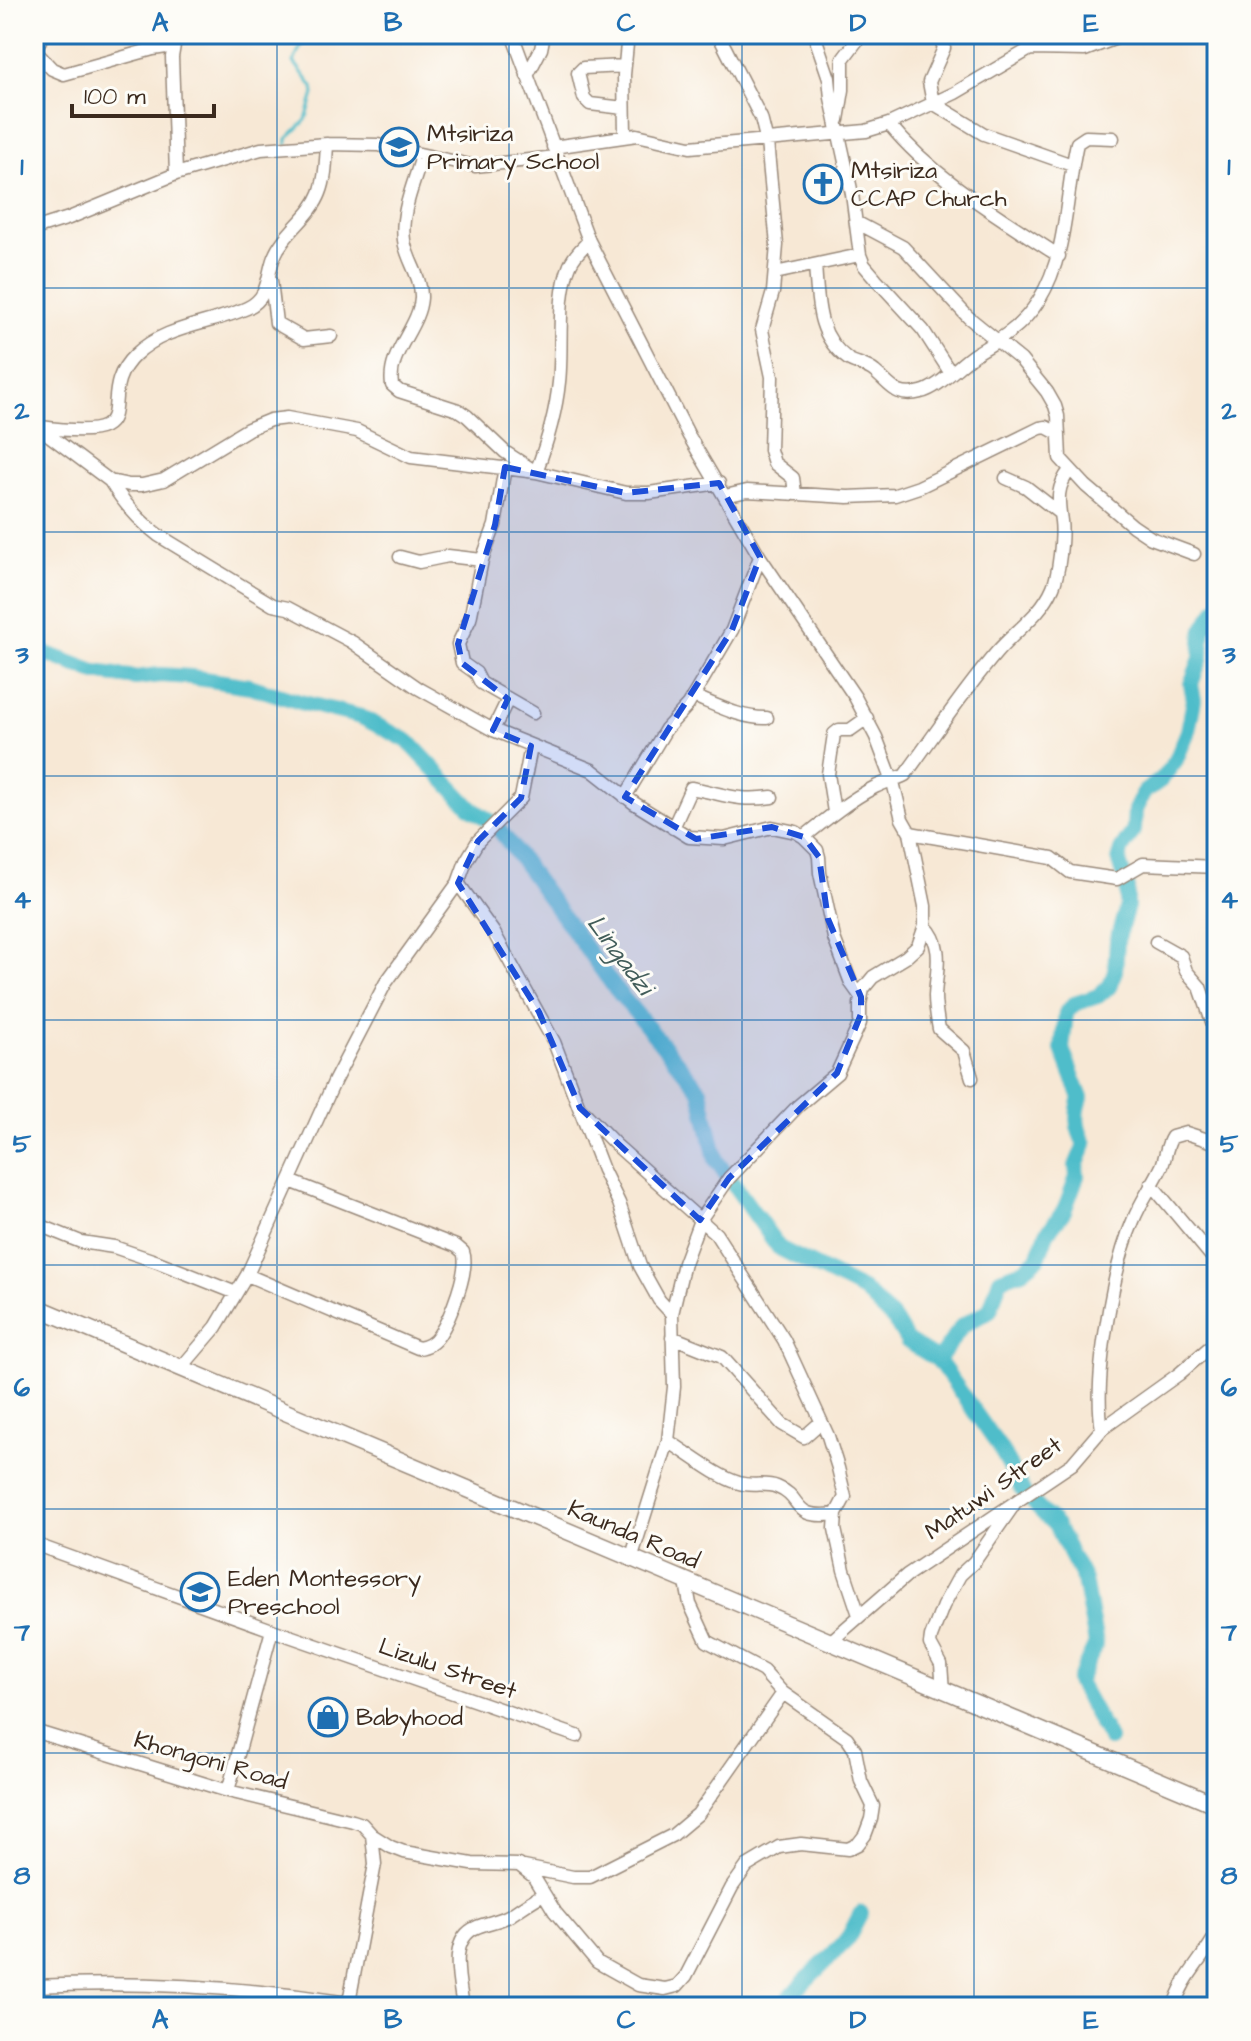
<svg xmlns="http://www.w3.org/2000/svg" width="1251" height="2041" font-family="'Architects Daughter',sans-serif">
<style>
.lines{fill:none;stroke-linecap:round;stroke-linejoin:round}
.stream{stroke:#50bdca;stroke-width:3}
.river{stroke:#50bdca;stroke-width:16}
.minor-casing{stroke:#99897a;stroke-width:15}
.major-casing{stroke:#99897a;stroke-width:19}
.minor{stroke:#fff;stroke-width:12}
.major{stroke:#fff;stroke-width:16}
.marked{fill:#1d4ed8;fill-opacity:0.2;stroke:#1d4ed8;stroke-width:6;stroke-dasharray:16 10;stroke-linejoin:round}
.grid{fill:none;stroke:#1f6fb2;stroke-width:2;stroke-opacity:0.55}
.labels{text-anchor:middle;stroke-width:6;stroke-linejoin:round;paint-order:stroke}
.poi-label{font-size:24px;fill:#3b2a1e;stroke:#fdfcf7;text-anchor:start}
.street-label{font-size:24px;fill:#3b2a1e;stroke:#fdfcf7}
.water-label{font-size:26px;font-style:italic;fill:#425d5a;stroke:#fdfcf7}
.neatline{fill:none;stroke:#1f6fb2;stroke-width:3}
.grid-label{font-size:26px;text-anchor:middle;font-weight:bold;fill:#1f6fb2}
</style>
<rect width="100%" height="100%" fill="#fdfcf7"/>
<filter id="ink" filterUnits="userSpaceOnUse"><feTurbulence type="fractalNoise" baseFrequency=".0125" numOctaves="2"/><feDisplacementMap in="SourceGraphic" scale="16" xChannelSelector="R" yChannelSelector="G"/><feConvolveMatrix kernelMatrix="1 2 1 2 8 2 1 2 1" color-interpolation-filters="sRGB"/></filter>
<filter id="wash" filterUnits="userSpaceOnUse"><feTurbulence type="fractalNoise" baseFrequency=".006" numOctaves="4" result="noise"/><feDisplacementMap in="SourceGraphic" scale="32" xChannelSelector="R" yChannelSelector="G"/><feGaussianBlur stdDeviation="1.8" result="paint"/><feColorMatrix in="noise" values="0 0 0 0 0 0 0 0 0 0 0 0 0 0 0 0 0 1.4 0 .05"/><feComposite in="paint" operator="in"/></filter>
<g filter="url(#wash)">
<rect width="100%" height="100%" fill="#f7e8d5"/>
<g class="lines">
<!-- stream -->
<path class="stream" d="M 287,145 L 287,139 L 306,120 L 314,94 L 313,87 L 294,62 L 299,50 L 309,34
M 266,156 L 281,153"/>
<!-- river -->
<path class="river" d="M 34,649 L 95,672 L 136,678 L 160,675 L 191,677 L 250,686 L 300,702 L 361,717 L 408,741 L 471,808 L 496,825 L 615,988 L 700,1090 L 716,1160 L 779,1248 L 864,1291 L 895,1321 L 907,1341 L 938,1360 L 1000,1448 L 1023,1491
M 938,1360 L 962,1326 L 990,1310 L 1000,1279 L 1022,1271 L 1038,1258 L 1047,1233 L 1064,1211 L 1077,1176 L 1076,1166 L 1085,1144 C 1076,1128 1075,1115 1081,1098 L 1062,1049 L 1066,1013 L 1074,1004 L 1098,996 L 1110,986 L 1115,971 L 1117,941 L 1127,906 L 1127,886 L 1119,862 L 1121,850 L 1134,830 L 1135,810 L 1144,792 L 1161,780 L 1176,760 L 1188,731 L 1194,700 L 1191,684 L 1201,658 L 1203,630 L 1217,608
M 1028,1498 L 1056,1526 L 1084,1580 L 1096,1644 L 1078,1682 L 1109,1739
M 783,2007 L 794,1992 L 847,1940 L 861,1913"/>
</g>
</g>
<g filter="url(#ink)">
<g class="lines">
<defs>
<path id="minor" d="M 512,34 L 589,241 L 689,436 L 760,557 L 855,697 L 876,737 L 893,782 L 902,819 L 910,833 L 925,906 L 925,926 L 918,946 L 906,957 L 873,977 L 863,989 L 860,1004 L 860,1023 L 837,1073 L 798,1106 L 729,1178 L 700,1220 L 684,1263 L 672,1314 L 674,1387 L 668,1441 L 631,1559
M 718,34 L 761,118 L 767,142 L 777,245 L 773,292 L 762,330 L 772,377 L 770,450 L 774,463 L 793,478 L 795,494
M 814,34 L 829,78 L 831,98 L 852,194 L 860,255 L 864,265 L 876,279 L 923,330 L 950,372
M 934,34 L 941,40 L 944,48 L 929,82 L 933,103 L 984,134 L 1072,165
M 1030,49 L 1041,34
M 34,50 L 52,69 L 64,74 L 153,49 L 173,46
M 34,50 L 44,34
M 527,76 L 541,49 L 544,34
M 624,108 L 590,104 L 584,98 L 578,73 L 583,68 L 625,66
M 838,120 L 843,90 L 843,59 L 862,34
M 889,124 C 934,179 1000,217 1059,256
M 625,135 L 624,75 L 628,34
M 553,147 L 637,135 L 690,147 L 866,131 L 889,124 L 955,93 L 1030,49 L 1085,50 L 1127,34
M 422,156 C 415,181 400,213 404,240 C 406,259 422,277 421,298 C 419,328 387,353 392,385 L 399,391 L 458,410 L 467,416 L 505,452 L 536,472 C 547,443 556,412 559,382 C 563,347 556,297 570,265 C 574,255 582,248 589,241
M 176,174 L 172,57 L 176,34
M 856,222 L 903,247 L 968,317 L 1021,360 L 1047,392 L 1055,406 L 1058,416 L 1060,458 L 1086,486 L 1133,526 L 1151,538 L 1194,554
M 34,229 L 69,218 L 176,174 L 261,149 L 327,144 L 378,145 L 475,166 L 556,157
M 815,265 C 818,300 816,336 848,359 C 856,364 867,365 875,372 C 891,385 896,399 921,392 C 939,388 958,365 975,354 C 1001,339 1022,327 1039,300 C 1068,253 1065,196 1077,143 L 1086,137 L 1113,138
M 775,273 L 860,255
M 271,281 L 276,323 L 304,339 L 331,336
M 34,424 L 110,481 L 129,485 L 142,485 L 164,480 L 248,429 L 270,420 L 287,418 L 357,431 L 411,457 L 536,472 L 626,493 L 649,493 L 719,483
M 41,427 C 157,443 89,399 135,355 C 166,325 210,325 247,308 C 270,298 267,274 274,257 C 284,232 311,217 320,193 C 326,178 326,160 327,144
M 505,467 L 495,525 L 482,560 L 470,619 L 458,644 L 462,663 L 476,673 L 481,683 L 533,713
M 1006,478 L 1026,487 L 1058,512
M 110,481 C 123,502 138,520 158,535 L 273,605 L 288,608 L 352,642 L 418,688 L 493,730 L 592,770 L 634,803 L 689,837 L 724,839 L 772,827 L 796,832 L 804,837 L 817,850 L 819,857 L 820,873 L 834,938 L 851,983 L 861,997
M 725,496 L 747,491 L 848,497 L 895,495 L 919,487 L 1040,428 L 1046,427 L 1059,434
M 400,557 L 419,562 L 448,556 L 482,560
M 693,696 C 716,705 742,719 767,718
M 493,730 L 508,699
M 625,797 L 666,729 L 688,705 L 732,630 L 760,557
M 834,812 L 828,774 L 834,734 L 839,730 L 850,730 L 867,718
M 673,828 L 691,788 C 724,794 737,802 772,797
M 910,833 L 1052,858 L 1070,872 L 1117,879 L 1143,864 L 1217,867
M 804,837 C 825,820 851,799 875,787 C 885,782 895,780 905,775 C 936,733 964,690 997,652 C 1016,630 1041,615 1053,587 C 1059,574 1063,536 1061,521 C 1058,500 1056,487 1070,470
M 458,883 L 494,933 L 554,1042 L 603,1170 L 619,1203 L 640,1266 L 659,1300 L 672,1314
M 925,926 C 945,946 936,971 935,996 C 935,1007 937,1018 939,1029 L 964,1051 L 972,1078
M 1156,942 L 1181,956 L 1186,971 L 1200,987 L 1217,1036
M 580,1108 L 616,1145 L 716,1234 L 784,1340 L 828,1436 L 838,1468 L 845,1497 L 836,1514 L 835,1529 L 844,1570 L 859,1615
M 1151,1184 L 1217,1263
M 34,1223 L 81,1242 L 114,1247 L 158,1262 L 236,1293
M 247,1275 L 418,1348 C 427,1347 434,1343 439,1335 C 450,1319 470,1269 463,1252 L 456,1246 L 290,1181
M 672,1337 L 722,1357 L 782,1424 L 804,1437 L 821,1422
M 181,1368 L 216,1327 L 247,1275 L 335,1080 L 385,984 L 458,883 L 466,861 L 478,841 L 521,798 L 531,747
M 1102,1429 C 1093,1379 1113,1268 1133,1221 C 1141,1201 1153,1185 1162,1166 C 1166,1156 1166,1146 1172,1137 L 1186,1133 L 1217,1143
M 668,1441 C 688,1453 717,1477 739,1483 C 751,1487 765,1482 777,1487 C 805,1498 789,1520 836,1514
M 34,1544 L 272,1630 L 577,1736
M 830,1642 L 907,1575 L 1072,1464 L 1102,1429 L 1179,1374 L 1217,1341
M 943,1691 L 941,1664 L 930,1644 L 931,1637 L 943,1606 L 960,1575 L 974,1562 L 1013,1506
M 34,1731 L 228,1791 L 353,1821 L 362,1824 L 372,1835 L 391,1847 L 404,1852 L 472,1864 L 519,1865 L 533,1876 L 555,1912 L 597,1962 L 638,1985 L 665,1989 L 677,1986 L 686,1976 L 732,1887 L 747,1866 L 779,1847 L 801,1844 L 848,1849 L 858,1844 L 865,1835 L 871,1819 L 873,1806 L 861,1781 L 855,1750 L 847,1738 L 783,1693 L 763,1671 L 707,1641 L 690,1604 L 687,1588 L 691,1584
M 228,1791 L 272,1630
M 524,1867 L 573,1877 L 590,1877 L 673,1835 L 698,1814 L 783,1693
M 34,1986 C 138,1981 245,1987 348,2003
M 348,2007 L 375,1864 L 372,1835
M 463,2007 C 460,1983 447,1939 477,1927 C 488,1922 502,1921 512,1914 C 523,1907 532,1900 544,1894
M 1174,2007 C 1182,1977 1203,1960 1217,1933"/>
<path id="major" d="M 34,1306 L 1217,1805"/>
</defs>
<!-- minor casing -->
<use href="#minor" class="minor-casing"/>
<!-- major casing -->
<use href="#major" class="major-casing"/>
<!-- minor -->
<use href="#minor" class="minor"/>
<!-- major -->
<use href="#major" class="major"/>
</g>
</g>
<!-- marked area -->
<path class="marked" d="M 505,467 L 626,493 L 719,483 L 760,557 L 732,630 L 625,797 L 696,839 L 772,827 L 804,837 L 819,857 L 828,919 L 861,997 L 861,1014 L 837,1073 L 729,1178 L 700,1220 L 580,1108 L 539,1012 L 458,883 L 478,841 L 521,798 L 531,746 L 493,730 L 508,699 L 462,663 L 458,644 L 495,525 Z"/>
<!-- grid -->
<path class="grid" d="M 277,34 L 277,2007M 509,34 L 509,2007M 742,34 L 742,2007M 974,34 L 974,2007M 34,288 L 1217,288M 34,532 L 1217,532M 34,776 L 1217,776M 34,1020 L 1217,1020M 34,1265 L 1217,1265M 34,1509 L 1217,1509M 34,1753 L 1217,1753"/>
<!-- icons -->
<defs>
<symbol id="school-ring" viewBox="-11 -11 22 22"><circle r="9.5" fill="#fdfcf7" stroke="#1f6fb2" stroke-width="1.5"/><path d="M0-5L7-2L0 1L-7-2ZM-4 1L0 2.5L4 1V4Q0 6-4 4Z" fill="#1f6fb2"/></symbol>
<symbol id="church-ring" viewBox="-11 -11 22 22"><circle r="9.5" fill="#fdfcf7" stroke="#1f6fb2" stroke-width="1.5"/><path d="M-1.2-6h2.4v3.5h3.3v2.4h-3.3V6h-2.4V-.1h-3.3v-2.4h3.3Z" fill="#1f6fb2"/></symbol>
<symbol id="shop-ring" viewBox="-11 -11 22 22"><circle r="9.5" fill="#fdfcf7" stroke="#1f6fb2" stroke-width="1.5"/><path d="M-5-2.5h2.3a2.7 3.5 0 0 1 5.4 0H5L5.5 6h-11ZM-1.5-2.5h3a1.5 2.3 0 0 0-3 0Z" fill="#1f6fb2"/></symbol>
</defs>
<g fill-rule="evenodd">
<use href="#school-ring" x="377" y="125" width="44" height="44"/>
<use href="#church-ring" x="801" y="162" width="44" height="44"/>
<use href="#school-ring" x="178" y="1570" width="44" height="44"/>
<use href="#shop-ring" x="306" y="1695" width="44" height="44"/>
</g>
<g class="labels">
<!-- poi labels -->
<g class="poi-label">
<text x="427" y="141">Mtsiriza<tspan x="427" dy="28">Primary School</tspan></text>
<text x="851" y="178">Mtsiriza<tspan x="851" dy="28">CCAP Church</tspan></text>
<text x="228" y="1586">Eden Montessory<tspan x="228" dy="28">Preschool</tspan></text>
<text x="356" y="1725">Babyhood</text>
</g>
<!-- street labels -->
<g class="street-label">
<text transform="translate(993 1488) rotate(-35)" y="8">Matuwi Street</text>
<text transform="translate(634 1534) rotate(23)" y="8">Kaunda Road</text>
<text transform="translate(448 1668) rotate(19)" y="8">Lizulu Street</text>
<text transform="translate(211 1760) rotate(16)" y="8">Khongoni Road</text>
</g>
<!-- water labels -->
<g class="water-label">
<text transform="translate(621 954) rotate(53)" y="9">Lingadzi</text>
</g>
</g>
<!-- margin -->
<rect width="1251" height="2041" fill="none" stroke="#fdfcf7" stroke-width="88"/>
<!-- scale -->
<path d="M72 104v12h142v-12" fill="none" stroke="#3b2a1e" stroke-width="4"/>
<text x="84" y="104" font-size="24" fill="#3b2a1e" stroke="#fdfcf7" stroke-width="6" paint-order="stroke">100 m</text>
<rect x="44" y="44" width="1163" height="1953" class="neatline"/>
<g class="grid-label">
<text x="160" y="31">A</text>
<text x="393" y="31">B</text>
<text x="626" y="31">C</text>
<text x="858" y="31">D</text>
<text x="1091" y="31">E</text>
<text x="22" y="175">1</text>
<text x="1229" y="175">1</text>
<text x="22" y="419">2</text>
<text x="1229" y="419">2</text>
<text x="22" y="663">3</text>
<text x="1229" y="663">3</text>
<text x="22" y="908">4</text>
<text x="1229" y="908">4</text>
<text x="22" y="1152">5</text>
<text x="1229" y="1152">5</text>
<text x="22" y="1396">6</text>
<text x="1229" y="1396">6</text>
<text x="22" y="1640">7</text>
<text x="1229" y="1640">7</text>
<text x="22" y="1884">8</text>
<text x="1229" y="1884">8</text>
<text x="160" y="2028">A</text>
<text x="393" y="2028">B</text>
<text x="626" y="2028">C</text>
<text x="858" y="2028">D</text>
<text x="1091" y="2028">E</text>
</g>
</svg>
